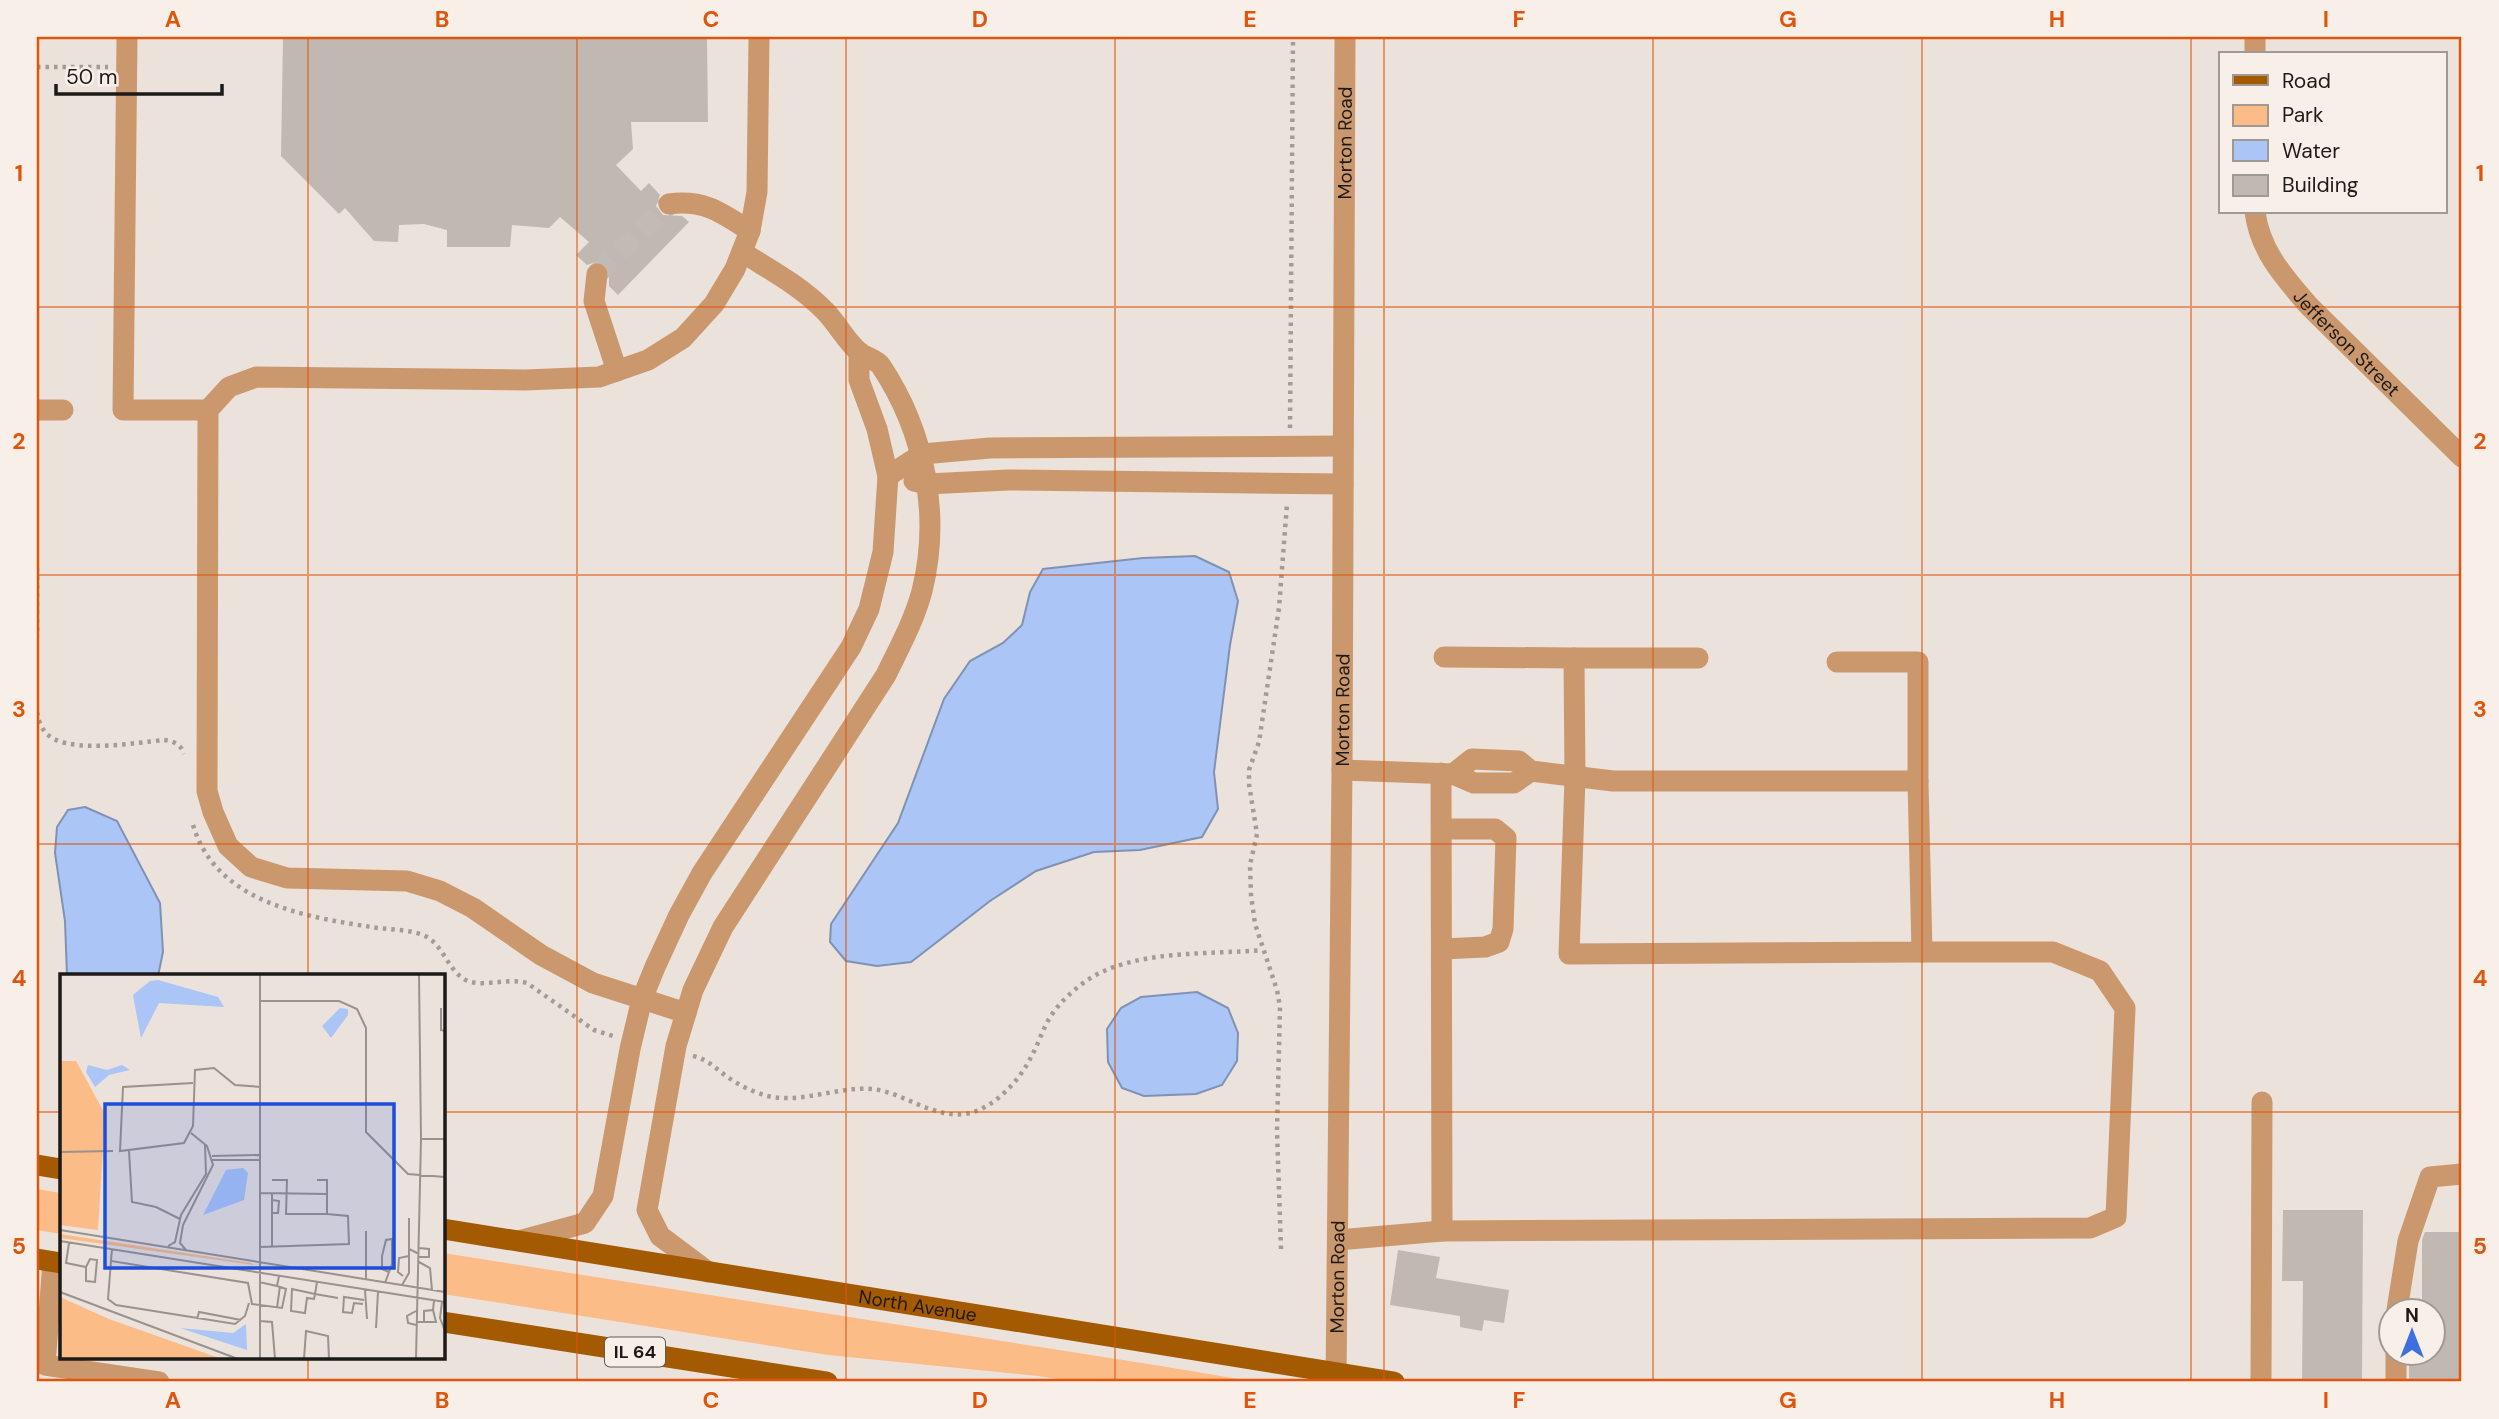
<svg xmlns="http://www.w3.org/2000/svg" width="2499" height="1419" font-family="'DM Sans',sans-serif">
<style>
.green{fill:#fbbc87}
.water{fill:#abc5f6;stroke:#8092b3;stroke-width:2}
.building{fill:#c1b8b2}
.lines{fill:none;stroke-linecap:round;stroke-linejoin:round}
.minor-tunnel{stroke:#c2bab4;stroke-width:21;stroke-dasharray:21 10;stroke-linecap:butt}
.path{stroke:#a29b96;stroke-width:4.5;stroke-dasharray:3.5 5;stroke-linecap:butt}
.minor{stroke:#cb986e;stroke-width:21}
.major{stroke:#a35a00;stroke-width:21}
.grid{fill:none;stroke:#de560d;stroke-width:2;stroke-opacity:0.55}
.labels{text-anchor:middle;stroke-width:7;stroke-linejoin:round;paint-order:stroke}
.shield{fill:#f8efe8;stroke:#5f5a56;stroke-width:2}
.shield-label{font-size:18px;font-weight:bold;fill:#1d1a18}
.street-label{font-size:19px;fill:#1d1a18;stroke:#f8efe8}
.inset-road{fill:none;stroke:#99928d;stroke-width:2}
.view{fill:#1d4ed8;fill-opacity:0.15;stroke:#1d4ed8;stroke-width:3.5}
.inset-edge{fill:none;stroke:#1d1a18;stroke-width:3.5}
.neatline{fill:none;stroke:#de560d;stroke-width:2.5}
.grid-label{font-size:23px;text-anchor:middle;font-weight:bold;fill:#de560d}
</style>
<rect width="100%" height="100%" fill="#ebe2db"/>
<!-- green -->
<path class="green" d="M 37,1189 L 61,1193 L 61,1234 L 37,1230 Z
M 443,1253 L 1161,1366 L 1257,1382 L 1078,1382 L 1038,1376 L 828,1355 L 443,1294 Z"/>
<!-- water -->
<path class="water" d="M 1195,556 L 1229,572 L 1238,601 L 1230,645 L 1214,772 L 1218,809 L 1202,837 L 1140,850 L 1094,852 L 1036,871 L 990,901 L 911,962 L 877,966 L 846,961 L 830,942 L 831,924 L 898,823 L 944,699 L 970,661 L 1003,643 L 1022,625 L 1030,592 L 1043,569 L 1143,558 Z
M 85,807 L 117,821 L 160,903 L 163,952 L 158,976 L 67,976 L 65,921 L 55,853 L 57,827 L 68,810 Z
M 1197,992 L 1228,1008 L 1238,1033 L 1237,1061 L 1222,1085 L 1196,1094 L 1144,1096 L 1122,1088 L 1108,1062 L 1107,1029 L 1121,1008 L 1141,997 Z"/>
<!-- building -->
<path class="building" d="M 283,37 L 707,37 L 708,122 L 631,122 L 633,149 L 616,165 L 641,191 L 649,183 L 660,195 L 656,206 L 663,215 L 682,216 L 689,222 L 618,295 L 609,286 L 609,269 L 605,264 L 598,261 L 587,265 L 576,255 L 589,242 L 560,217 L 549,228 L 512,225 L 510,247 L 447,247 L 447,230 L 424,224 L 399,225 L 398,242 L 374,241 L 345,208 L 339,214 L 281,156 Z
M 2283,1210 L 2363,1210 L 2362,1382 L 2302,1382 L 2303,1281 L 2282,1281 Z
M 2425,1232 L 2462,1232 L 2462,1382 L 2409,1382 L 2409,1353 L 2432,1353 L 2432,1311 L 2422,1311 L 2422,1240 Z
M 1398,1250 L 1440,1257 L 1436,1278 L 1509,1290 L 1504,1323 L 1484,1320 L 1482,1331 L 1460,1327 L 1460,1316 L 1390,1305 Z"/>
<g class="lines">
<!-- minor-tunnel -->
<path class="minor-tunnel" d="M 597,274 L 669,204"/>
<!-- path -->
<path class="path" d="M 37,67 L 108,67
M 1290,428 L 1293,37
M 37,568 L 37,637
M 37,712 C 39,724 43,733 54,739 C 81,752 134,743 164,740 C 173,741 181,744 184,754
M 193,825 C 216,902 304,917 372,927 C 388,930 405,929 420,934 C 442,940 446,968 464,979 C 479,989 507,977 527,983 L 594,1030 L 613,1036
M 693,1056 C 708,1059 717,1070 729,1078 C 740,1086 754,1092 767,1096 C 803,1104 837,1086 873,1089 C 905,1093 936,1121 970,1113 C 995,1107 1020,1080 1031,1057 C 1038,1045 1042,1031 1049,1019 C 1058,1004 1072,991 1086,981 C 1133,949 1207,955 1262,950
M 1281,1249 L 1277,1131 L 1280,1007 L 1277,990 L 1255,924 L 1251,895 L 1250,865 L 1257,834 L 1249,784 L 1249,770 L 1259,742 L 1279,608 L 1287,504"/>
<!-- minor -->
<g class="minor">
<path d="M 127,37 L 123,410 L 208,410"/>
<path d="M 2255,54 L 2255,37"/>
<path d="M 669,204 C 704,199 722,213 750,231"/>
<path id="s1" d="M 2255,212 C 2260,251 2284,277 2309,306 L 2462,457"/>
<path d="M 597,274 L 594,301 L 617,371"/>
<path d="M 37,410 L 63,410"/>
<path d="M 888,476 L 922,454 L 990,448 L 1343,446"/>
<path d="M 914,481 L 927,484 L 1008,480 L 1343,484"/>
<path d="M 1444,657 L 1574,658 L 1575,778 L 1569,954 L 1922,952 L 1918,781"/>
<path d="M 1574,658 L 1698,658"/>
<path d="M 1342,770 L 1453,774 L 1474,783 L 1514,783 L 1531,771"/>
<path d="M 1441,773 L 1442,1231"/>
<path d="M 1453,774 L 1472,759 L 1519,761 L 1531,771 L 1613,781 L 1918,781 L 1918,662 L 1837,662"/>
<path d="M 1442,949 L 1485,947 L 1499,942 L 1503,929 L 1506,838 L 1495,829 L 1443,829"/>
<path d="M 686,1013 L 593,983 L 541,955 L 473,908 L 440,891 L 407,881 L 287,878 L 251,867 L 228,846 L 213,812 L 207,791 L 208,410 L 229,387 L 256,377 L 525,380 L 599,377 L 648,360 L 683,338 L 714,304 L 735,269 L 750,231 L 757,192 L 759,37"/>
<path d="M 1338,1240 L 1442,1231 L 2090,1228 L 2116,1217 L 2125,1008 L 2100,971 L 2053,952 L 1922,952"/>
<path d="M 519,1241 L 585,1223 L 603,1196 L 630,1049 L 642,999 L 655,967 L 679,915 L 702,873 L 851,647 L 869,609 L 883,552 L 888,476 L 877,429 L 859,380 L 859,352"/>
<path d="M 53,1262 L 45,1365 L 159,1382"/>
<path d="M 708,1272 L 660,1236 L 647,1210 L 676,1046 L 693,990 L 723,927 L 886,675 C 899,648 914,621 922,591 C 941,515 925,432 881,366 C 876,359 866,358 859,352 C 846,341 837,323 825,311 C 801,286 770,270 742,252"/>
<path d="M 2397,1310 L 2408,1241 L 2430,1177 L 2462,1174"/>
<path d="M 2396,1352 L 2396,1382"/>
<path id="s2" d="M 1336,1382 L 1342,770 L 1345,37"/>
<path d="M 2261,1382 L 2262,1102"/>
</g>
<!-- major -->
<g class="major">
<path d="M 37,1165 L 61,1169"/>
<path id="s3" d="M 443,1229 L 1394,1382"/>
<path d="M 37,1259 L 61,1263"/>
<path d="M 443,1322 L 827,1382"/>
</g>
</g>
<!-- grid -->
<path class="grid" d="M 308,37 L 308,976M 577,37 L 577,1382M 846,37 L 846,1382M 1115,37 L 1115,1382M 1384,37 L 1384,1382M 1653,37 L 1653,1382M 1922,37 L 1922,1382M 2191,37 L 2191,1382M 37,307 L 2462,307M 37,575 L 2462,575M 37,844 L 2462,844M 37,1112 L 61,1112M 443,1112 L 2462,1112M 308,1358 L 308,1382"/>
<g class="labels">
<!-- shield labels -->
<rect class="shield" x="605" y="1337.5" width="60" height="29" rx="5"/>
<g class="shield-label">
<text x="635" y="1358">IL 64</text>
</g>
<!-- street labels -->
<g class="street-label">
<text dy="7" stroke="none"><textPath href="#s2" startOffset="1239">Morton Road</textPath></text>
<text dy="7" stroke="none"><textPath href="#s1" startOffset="163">Jefferson Street</textPath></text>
<text dy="7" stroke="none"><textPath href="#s2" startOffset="672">Morton Road</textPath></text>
<text dy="7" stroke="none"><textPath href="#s2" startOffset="105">Morton Road</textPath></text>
<text dy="7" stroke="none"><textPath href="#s3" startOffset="481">North Avenue</textPath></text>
</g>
</g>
<!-- overview -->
<g transform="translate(60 974)">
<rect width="385" height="385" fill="#ebe2db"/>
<path d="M 0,87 L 16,87 L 45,140 L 38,256 L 0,251 ZM 0,260 L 191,289 L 194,291 L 0,264 ZM 0,323 L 49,345 L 162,385 L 0,385 Z" fill="#fbbc87"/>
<path d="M 98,6 L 158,23 L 164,33 L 99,29 L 81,64 L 73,21 L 90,7 ZM 280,34 L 288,35 L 288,41 L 271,64 L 262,52 ZM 28,91 L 47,96 L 62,91 L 70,96 L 49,101 L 35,113 L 26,98 ZM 183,194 L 188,199 L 184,226 L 143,241 L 166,196 ZM 186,350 L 187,376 L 120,354 L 173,359 Z" fill="#abc5f6"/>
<path class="inset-road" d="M 201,27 L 279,27 L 297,35 L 306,54 L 306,158 L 348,200 L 385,203M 381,34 L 381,56 L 385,57M 133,109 L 63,113 L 60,177 L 124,169 L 133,152 L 135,96 L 154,94 L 175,111 L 201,113M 361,165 L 385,165M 69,177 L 72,228 L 96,233 L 120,245M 0,178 L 53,177M 152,182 L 200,181M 152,186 L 200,186M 212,206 L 227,206 L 226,240 L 267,240 L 267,220M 200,219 L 267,220 L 267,206 L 257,206M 212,219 L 212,272M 212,239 L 218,239 L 219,227 L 212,226M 349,244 L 349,275 L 359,280M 0,256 L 385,318M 0,267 L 385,328M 9,269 L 6,289 L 26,293 L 30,285 L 37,286 L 35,308 L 26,307 L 26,293M 108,272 L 115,268 L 121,241 L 146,200 L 145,171M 200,273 L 289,270 L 288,242 L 267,240M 52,275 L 51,287 L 188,309 L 192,330 L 222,334 L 226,315 L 217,312M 126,276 L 120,269 L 123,251 L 153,191 L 147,172 L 131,159M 359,283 L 369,283 L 369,275 L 359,274M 51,287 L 48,325 L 56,331 L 175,350 L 185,342 L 189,329M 359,288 L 370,294 L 372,316M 343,302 L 338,298 L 339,284 L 349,282M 306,305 L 306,257M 199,308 L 217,312 L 219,302M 257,308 L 255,320 L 254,325 L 247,324 L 245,339 L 231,337 L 232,315 L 255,320 L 278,324M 325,309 L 332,290 L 332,265 L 326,266 L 322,282 L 322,295 L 329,298M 342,311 L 349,299 L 349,275M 305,316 L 307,345M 0,318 L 178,385M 382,328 L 380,344 L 385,357M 303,330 L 294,329 L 292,339 L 283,338 L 284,323 L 304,326M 217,334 L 220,312M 137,345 L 139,338 L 181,346M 200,347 L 212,348 L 215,385M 356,348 L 364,348 L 364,337 L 373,336 L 374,327M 364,348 L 376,348 L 373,336M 356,351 L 348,349 L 347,342 L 356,337M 316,354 L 318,318M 200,385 L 200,0M 244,385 L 246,357 L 268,362 L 269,385M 356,385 L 361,165 L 359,0"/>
<path class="view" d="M 45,130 L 334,130 L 334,294 L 45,294 Z"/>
<rect width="385" height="385" class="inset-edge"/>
</g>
<!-- border -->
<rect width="2499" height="1419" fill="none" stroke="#f8efe8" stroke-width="77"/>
<!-- legend -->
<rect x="2219" y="52" width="228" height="161" fill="#f8efe8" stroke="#a09a95" stroke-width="2"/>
<rect x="2233" y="75" width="35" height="10" fill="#a35a00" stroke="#a09a95" stroke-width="2"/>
<text x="2282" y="88" font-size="21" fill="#1d1a18">Road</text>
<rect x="2233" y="105" width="35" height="21" fill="#fbbc87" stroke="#a09a95" stroke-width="2"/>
<text x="2282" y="122" font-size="21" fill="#1d1a18">Park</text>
<rect x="2233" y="140" width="35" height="21" fill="#abc5f6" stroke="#a09a95" stroke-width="2"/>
<text x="2282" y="158" font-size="21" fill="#1d1a18">Water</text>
<rect x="2233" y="175" width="35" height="21" fill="#c1b8b2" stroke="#a09a95" stroke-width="2"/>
<text x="2282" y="192" font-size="21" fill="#1d1a18">Building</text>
<!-- north arrow -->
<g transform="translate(2412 1332)"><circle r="33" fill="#f8efe8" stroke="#a09a95" stroke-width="2"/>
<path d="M0-5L12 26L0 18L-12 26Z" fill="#3c70e0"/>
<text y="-10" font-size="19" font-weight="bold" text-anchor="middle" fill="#1d1a18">N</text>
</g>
<!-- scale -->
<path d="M56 84v10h166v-10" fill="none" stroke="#1d1a18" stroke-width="3.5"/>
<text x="66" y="84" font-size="21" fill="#1d1a18" stroke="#f8efe8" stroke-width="5" paint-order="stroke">50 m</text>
<rect x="38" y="38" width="2422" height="1342" class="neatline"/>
<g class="grid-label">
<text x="173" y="27">A</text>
<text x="442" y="27">B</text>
<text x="711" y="27">C</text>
<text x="980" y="27">D</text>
<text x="1250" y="27">E</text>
<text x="1519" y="27">F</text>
<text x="1788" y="27">G</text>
<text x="2057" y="27">H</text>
<text x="2326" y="27">I</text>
<text x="19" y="181">1</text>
<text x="2480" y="181">1</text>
<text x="19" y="449">2</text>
<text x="2480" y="449">2</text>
<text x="19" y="717">3</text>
<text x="2480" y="717">3</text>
<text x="19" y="986">4</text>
<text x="2480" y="986">4</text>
<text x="19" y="1254">5</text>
<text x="2480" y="1254">5</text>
<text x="173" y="1408">A</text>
<text x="442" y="1408">B</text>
<text x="711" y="1408">C</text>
<text x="980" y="1408">D</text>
<text x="1250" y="1408">E</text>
<text x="1519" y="1408">F</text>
<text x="1788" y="1408">G</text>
<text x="2057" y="1408">H</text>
<text x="2326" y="1408">I</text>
</g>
</svg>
